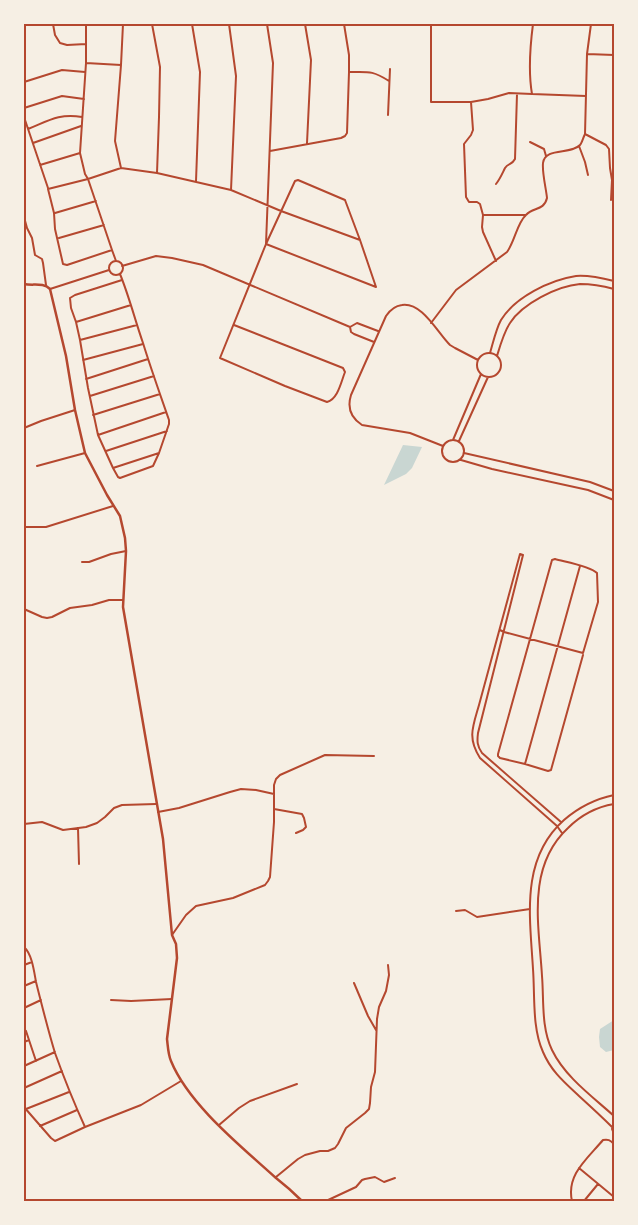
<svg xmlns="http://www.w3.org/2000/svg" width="638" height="1225" font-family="'Golos Text',sans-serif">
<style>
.water{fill:#c9d6d2}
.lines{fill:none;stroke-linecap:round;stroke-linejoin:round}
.minor{stroke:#b5482f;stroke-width:2}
.tertiary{stroke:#b5482f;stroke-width:2.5}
.neatline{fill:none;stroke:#b5482f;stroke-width:2}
</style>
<rect width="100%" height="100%" fill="#f6efe4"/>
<!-- water -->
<path class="water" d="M 403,445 L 422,447 L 412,468 L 406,474 L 384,485 Z
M 614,1020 L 614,1050 L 606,1052 L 600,1047 L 599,1037 L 600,1029 Z"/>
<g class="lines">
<!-- minor -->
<path class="minor" d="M 53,24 L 55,35 L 60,43 L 67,45 L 86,44
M 86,24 L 86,63 L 121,65
M 152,24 L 160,67 L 159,117 L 157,173
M 192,24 L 200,72 L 196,181
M 229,24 L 236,76 L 231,190
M 267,24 L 273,63 L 266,244 L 376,287
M 305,24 L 311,60 L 307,143
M 431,24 L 431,102 L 471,102 L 488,99 L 509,93 L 532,94
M 533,24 C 530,47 528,71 532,94 L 586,96
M 587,54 L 614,55
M 86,63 L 80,153 L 85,174 L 88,179 L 112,250 L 67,265 L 63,264 L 55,229 L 54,213 L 48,189 L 88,179 L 121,168 L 157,173 L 231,190 L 281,211 L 360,240
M 349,72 C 368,72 372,70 389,81
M 24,82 L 62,70 L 85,72
M 471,102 L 473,130 L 471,135 L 464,144 L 466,197 L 469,202 L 477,202 L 480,204 L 483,215
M 24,108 L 62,96 L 84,99
M 388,115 L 390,69
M 24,117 L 48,188
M 28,129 C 48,121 59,113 82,117
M 585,134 L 606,145 L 609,149 L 610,168 L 612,180 L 611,200
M 530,142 L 544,149 L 546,156
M 33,143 L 81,126
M 579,146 L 585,162 L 588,175
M 270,151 L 341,138 L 345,136 L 347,133 L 349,72 L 349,55 L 344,24
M 40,165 L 80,153
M 121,168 L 115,141 L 121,65 L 123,24
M 496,184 C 500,179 502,174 505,168 C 508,163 512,165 515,159 L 517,94
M 55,213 L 96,201
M 24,217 L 27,228 L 32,238 L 35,255 L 42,259 L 43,263 L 46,285
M 59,238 L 104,225
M 112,250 L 116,261
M 496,261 L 483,232 L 482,227 L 483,215 L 526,215
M109 268a7 7 0 1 1 14 0a7 7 0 1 1-14 0Z
M 122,266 L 156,256 L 172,258 L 203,265 L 350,327 L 351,332 L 354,334 L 374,342
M 120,274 C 129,296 135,320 143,343 C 151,369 160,394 169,420 L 169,424 L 159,453 L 113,468 L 98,435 L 88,388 L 80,340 L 76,322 L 71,308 L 70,298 L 75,295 L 122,280
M 50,289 L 109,270
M 76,322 L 131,305
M 431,323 L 456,290 L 507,252 C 515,241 517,223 526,215 C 533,207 544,211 547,198 C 546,188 542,173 543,163 C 545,147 571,155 580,145 C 582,143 583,138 585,134 L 587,54 L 591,24
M 234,325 L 343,368 L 345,372 C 341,382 338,399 327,402 L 285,386 L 220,358 L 266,244 L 295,181 L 298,180 L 345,200 L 360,240 L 376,287
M 350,327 L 357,323 L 378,331
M 24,338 L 25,346
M 80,340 L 137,325
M 490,353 C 493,343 496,329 501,320 C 515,297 550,280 576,276 C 589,275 602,278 614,281
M477 365a12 12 0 1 1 24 0a12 12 0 1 1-24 0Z
M 497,356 C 500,346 504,332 510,323 C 522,304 557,286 580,284 C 592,284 603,286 614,289
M 83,360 L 143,344
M 86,379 L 148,359
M 90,396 L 154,376
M 93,415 L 160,394
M 24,428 L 41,421 L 75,410
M 98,435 L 166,412
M442 451a11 11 0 1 1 22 0a11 11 0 1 1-22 0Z
M 453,440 L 481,374
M 459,441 L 488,377
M 443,446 L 410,433 L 362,425 C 351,418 347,408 351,395 L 386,316 C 390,310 394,306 402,305 C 422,302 437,332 450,345 L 455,348 L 478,360
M 106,451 L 167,431
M 464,453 L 590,482 L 614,491
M 461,460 L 492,469 L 588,490 L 614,500
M 37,466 L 85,453
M 113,468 L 118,477 L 120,478 L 153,466 L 159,453
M 24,527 L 46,527 L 113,506
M 523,555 L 520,554 L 479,705 C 473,726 467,738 480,758 L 557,826 L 562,833
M 523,555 L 478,733 C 477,741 477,746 482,753 L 561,822
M 82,562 L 89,562 L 111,554 L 126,551
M 24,609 L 42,617 L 47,618 L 52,617 L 70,608 L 92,605 L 109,600 L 123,600
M 500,630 L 504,632 C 530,639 557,646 583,653 L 598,602 L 597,573 C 590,566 566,562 555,559 L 552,560 L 498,754 L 498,756 L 500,758 L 525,764 L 580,566
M 525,764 L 548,771 L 551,770 L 583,655
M 614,804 C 596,807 581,815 568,828 C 526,867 539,925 542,976 C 544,1000 541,1027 552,1050 C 565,1077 593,1097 614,1116
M 274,809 L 302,814 L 304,818 L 306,827 L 303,830 L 296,833
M 158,812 L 179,808 L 230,792 L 241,789 L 256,790 L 274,794
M 24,824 L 42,822 L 63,830 L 86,827 L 97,823 L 105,817 L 114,808 L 122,805 L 156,804
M 78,828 L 79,864
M 456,911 L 465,910 L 477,917 L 530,909
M 172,935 L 186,915 L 196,906 L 233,898 L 265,885 L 268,881 L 270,877 L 274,822 L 274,785 L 276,779 L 280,775 L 325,755 L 374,756
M 24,947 C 32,954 34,971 36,982 C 42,1006 48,1030 55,1053 C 64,1078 74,1103 85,1127
M 24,965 L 32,962
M 354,983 L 368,1016 L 376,1030
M 24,986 L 36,981
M 111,1000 L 131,1001 L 172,999
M 24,1008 L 41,1000
M 24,1030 L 26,1031 L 36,1061
M 24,1042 L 29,1040
M 24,1066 L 55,1052
M 24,1088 L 62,1071
M 24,1107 L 51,1138 L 55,1141 L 85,1127 L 141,1105 L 181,1081
M 26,1109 L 69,1092
M 614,1122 L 612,1129 L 614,1134
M 219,1125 L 239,1108 L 250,1101 L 297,1084
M 40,1126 L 77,1110
M 612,1127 C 601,1116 590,1106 579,1096 C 564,1082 551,1071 543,1052 C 532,1028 535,996 533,969 C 530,917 520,859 564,820 C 579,807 595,799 614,795
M 579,1168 L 614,1197
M 276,1177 L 298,1159 L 305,1155 L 320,1151 L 328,1151 L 335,1148 L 338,1144 L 346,1128 L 365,1113 L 369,1109 L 370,1103 L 371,1087 L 375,1072 L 377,1019 L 379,1007 L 386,991 L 389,975 L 388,965
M 326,1201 L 356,1187 L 362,1180 L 365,1179 L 375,1177 L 384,1182 L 395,1178
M 572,1201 C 566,1175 587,1159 603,1140 C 608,1139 610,1140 614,1144
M 584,1201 L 598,1184"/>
<!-- tertiary -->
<path class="tertiary" d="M 24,284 C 33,286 43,282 50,289 L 66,356 L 75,410 L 85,453 L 107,495 L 120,516 L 125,538 L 126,551 L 123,607 L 163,839 L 172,935 L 176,944 L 177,958 L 167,1039 C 168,1047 168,1054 171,1061 C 189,1105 242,1147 276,1178 C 285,1185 294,1193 302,1201"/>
</g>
<!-- border -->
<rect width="638" height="1225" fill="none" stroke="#f6efe4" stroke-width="50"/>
<rect x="25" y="25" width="588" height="1175" class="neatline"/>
</svg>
